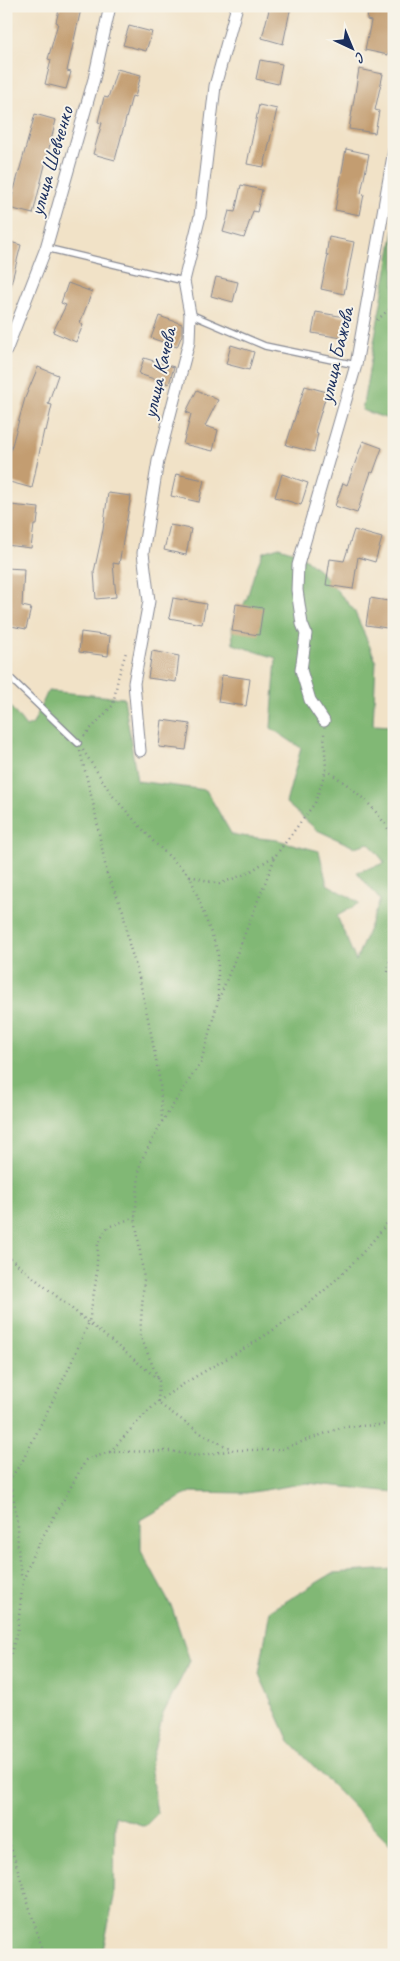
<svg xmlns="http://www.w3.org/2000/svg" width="400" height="1961" font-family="Caveat,sans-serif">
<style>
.forest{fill:#81b874;stroke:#4e7469}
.building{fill:#c39d71}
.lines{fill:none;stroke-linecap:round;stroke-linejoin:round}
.lane-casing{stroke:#868892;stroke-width:8}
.street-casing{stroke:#868892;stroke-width:13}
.path{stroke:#868892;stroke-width:2.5;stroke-dasharray:1 4;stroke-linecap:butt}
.lane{stroke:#fff;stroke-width:5.5}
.street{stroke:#fff;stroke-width:11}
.labels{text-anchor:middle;stroke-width:4;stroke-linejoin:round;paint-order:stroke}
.street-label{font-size:21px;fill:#1b2f5e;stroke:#f7f3e8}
</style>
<rect width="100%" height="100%" fill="#f7f3e8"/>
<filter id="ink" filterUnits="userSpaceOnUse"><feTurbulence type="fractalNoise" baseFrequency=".02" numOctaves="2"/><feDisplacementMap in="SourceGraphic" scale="10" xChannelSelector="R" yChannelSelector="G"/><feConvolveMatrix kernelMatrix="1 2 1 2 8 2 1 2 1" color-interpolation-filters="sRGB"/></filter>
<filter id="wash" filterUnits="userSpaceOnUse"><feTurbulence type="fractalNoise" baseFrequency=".0096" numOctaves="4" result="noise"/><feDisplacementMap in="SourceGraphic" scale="20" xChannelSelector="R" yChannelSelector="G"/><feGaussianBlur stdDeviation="1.12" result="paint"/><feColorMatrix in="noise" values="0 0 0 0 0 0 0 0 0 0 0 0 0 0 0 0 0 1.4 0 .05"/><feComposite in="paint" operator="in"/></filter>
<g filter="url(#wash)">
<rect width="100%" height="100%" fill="#f1e2c7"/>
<!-- forest -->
<path class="forest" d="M 394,230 L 394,421 L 362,410 Z
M 279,547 L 298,553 L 319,570 L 354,610 L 376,661 L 373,725 L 394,726 L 394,1492 L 307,1483 L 246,1493 L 190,1492 L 141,1520 L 141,1551 L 172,1608 L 190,1661 L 163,1714 L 150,1765 L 157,1814 L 145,1826 L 115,1816 L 114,1897 L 102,1955 L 6,1955 L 6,692 L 9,705 L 26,727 L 33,724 L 48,691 L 124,698 L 137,781 L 206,790 L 232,835 L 277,840 L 319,851 L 327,884 L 360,903 L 337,916 L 356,961 L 380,900 L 357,872 L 385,863 L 369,843 L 354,847 L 317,830 L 286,803 L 301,748 L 271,728 L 276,658 L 233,644 L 232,627 L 247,598 L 254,574 L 263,552 Z
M 394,1569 L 394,1848 L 289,1741 L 259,1674 L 270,1611 L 333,1573 Z"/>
<g id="blocks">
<!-- building -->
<path class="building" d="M 60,6 L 69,6 L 81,9 L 67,71 L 71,72 L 66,89 L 45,84 L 51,60 L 48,59 L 58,23 L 56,22 Z
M 270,6 L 291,6 L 283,44 L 262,38 Z
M 369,6 L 394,6 L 392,40 L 388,55 L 365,50 L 371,21 L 367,20 Z
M 129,26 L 152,32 L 146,51 L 123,45 Z
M 260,60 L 282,64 L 278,84 L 256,79 Z
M 117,69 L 141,75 L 135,97 L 132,96 L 115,160 L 93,154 L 102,123 L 98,122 L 104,97 L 108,98 Z
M 359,69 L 383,74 L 375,110 L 379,111 L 375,133 L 349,129 Z
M 259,105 L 277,109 L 264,167 L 247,164 Z
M 35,114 L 56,120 L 33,214 L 9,208 Z
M 346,149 L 369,154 L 361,193 L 364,194 L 360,215 L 335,210 Z
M 241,185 L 262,190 L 257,212 L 253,211 L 244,238 L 223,232 L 229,211 L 235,212 Z
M 329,237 L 354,242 L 344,294 L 321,289 L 328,255 L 326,255 Z
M 6,241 L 21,245 L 10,288 L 6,288 Z
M 216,277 L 238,282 L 233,302 L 211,296 Z
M 68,283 L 92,292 L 80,323 L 83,325 L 76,342 L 53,332 L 66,305 L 61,303 Z
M 316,312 L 345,317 L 342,338 L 312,333 Z
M 159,316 L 182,324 L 182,335 L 177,347 L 151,338 Z
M 231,345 L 254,352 L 249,370 L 226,364 Z
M 144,358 L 174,367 L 169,384 L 139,374 Z
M 38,367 L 58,375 L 48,404 L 52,405 L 46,431 L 44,430 L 32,488 L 6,481 L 6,467 L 25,398 Z
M 305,386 L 327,392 L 315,432 L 318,433 L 314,452 L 286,445 Z
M 197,390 L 218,400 L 205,426 L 218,430 L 213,451 L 183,444 L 191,414 L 186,412 Z
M 363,441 L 382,448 L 373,473 L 371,472 L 357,513 L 335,506 L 343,483 L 347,485 Z
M 176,474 L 204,480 L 199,502 L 171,496 Z
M 282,474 L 308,483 L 301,505 L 275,497 Z
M 108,493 L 131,496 L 119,564 L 113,563 L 116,597 L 96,599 L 94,572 L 103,530 Z
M 11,505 L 39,508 L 37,525 L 34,525 L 31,548 L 6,545 L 6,530 L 8,530 Z
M 170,525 L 191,529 L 186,555 L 164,550 Z
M 354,530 L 382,538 L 375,562 L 358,557 L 353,589 L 326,585 L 330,559 L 344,561 Z
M 6,568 L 24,569 L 22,606 L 31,608 L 26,629 L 6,625 Z
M 173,598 L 206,604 L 202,624 L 169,618 Z
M 370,598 L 394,602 L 394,629 L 366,625 Z
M 236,604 L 263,608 L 259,635 L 232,631 Z
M 81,632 L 110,636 L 108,656 L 79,652 Z
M 152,651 L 179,656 L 176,682 L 148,678 Z
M 222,675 L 250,679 L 246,706 L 218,702 Z
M 162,720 L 190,724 L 186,750 L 159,747 Z"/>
</g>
</g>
<g filter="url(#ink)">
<use href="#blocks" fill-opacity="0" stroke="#868892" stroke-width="1"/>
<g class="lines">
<defs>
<path id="lane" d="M 46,248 L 184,281
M 190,314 L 265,346 L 356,365
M 6,674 L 78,743"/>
<path id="street" d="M 6,351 L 46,248 L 94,79 L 110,6
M 324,721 L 310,700 L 301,670 L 306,634 L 302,624 L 297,590 L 298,565 L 356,365 L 394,150
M 140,751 L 134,683 L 149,601 L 143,553 L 158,461 L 189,342 L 190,314 L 184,281 L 200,216 L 215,86 L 237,6"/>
</defs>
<!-- lane casing -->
<use href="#lane" class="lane-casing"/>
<!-- street casing -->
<use href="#street" class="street-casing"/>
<!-- path -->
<path class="path" d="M 377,320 L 394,305
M 84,736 L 113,705 L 118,678 L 126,652
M 83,750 L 112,795 L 153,841 L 190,876 L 218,952 L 218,1001 L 201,1062 L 162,1122 L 140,1163 L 135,1217 L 144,1279 L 140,1335 L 159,1381 L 158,1403 L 202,1434 L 233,1450 L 279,1450 L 343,1427 L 394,1424
M 80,751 L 94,807 L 107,874 L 123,911 L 129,944 L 139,977 L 150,1028 L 160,1082 L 162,1121
M 326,770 C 354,788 380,810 394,840
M 190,876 L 219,884 L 248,873 L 274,856
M 388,972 L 394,931
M 219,999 L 276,855 L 315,803 L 326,770 L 324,733
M 6,1255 L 158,1379
M 110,1452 C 126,1435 141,1417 158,1402 C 190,1377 227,1360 261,1338 C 313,1305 358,1263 394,1214
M 6,1476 C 22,1508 14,1546 22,1579
M 6,1485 L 23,1460 L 69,1368 L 89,1322 L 96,1280 L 98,1243 L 108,1227 L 135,1217
M 6,1668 L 17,1634 L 23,1581 L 33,1554 L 86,1460 L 110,1452 L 170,1451 L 197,1456 L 233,1450
M 6,1831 L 44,1955"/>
<!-- lane -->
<use href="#lane" class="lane"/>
<!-- street -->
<use href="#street" class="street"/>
</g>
</g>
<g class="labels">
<!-- street labels -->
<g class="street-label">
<text transform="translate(51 161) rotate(-74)" y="7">улица Шевченко</text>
<text transform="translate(336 355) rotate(-77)" y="7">улица Бажова</text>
<text transform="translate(159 373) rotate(-77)" y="7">улица Качева</text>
</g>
</g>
<!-- margin -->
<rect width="400" height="1961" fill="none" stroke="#f7f3e8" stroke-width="25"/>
<!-- north arrow -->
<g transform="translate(352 48) rotate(136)" stroke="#f7f3e8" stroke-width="4" paint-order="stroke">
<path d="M0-4L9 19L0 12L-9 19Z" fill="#1b2f5e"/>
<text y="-8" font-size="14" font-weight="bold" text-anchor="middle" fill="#1b2f5e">С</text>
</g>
</svg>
